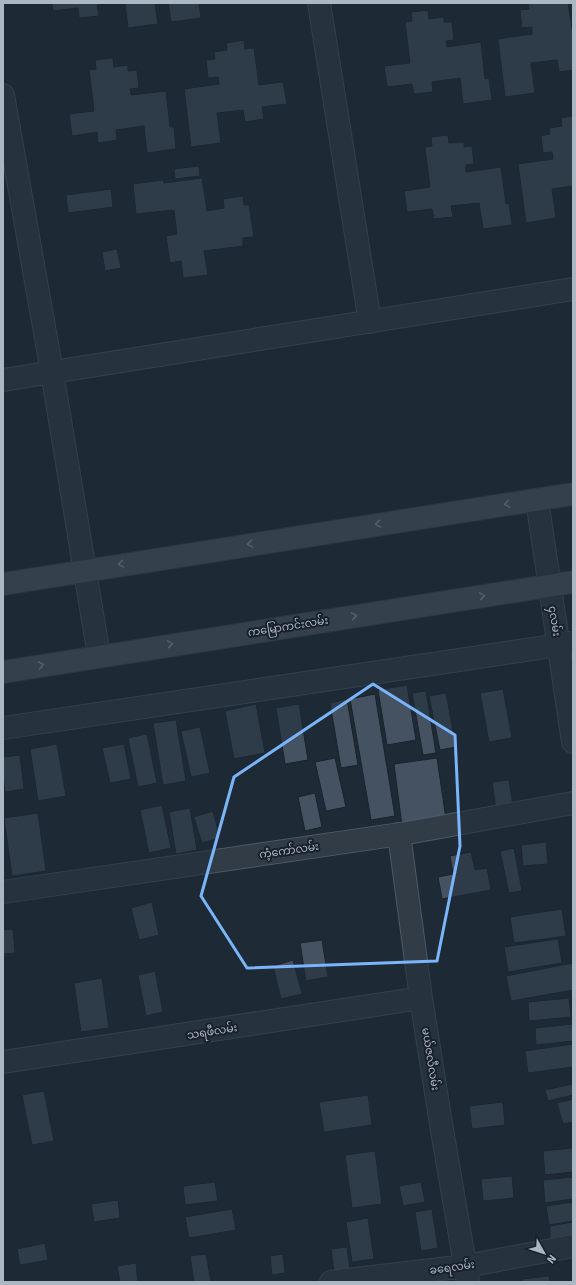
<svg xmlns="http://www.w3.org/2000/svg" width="576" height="1285" font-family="Signika,'Noto Sans Myanmar',sans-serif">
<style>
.building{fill:#445261;stroke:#1a232d}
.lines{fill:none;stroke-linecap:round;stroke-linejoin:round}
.minor-casing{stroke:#4f5a65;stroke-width:24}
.major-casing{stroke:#3b4550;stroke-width:24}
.minor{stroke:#323c47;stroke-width:22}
.major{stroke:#505b67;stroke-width:22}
.oneway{stroke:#95a0ad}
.marked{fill:none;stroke:#7ab5fb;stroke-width:3;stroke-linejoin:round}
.labels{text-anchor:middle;stroke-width:4;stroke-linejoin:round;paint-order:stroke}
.street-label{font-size:11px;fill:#acb7c4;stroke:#18212b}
</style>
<rect width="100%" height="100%" fill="#1e2a36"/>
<!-- building -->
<path class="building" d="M 52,3 L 115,3 L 97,5 L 99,16 L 79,18 L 78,8 L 53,11 Z
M 125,3 L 155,3 L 158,24 L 128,28 Z
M 168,3 L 199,3 L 201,18 L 171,22 Z
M 528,3 L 568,3 L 573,35 L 573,70 L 559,72 L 557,60 L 531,63 L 535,93 L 505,97 L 498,39 L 532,34 L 532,27 L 522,28 L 520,10 L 529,9 Z
M 428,10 L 429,19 L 444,17 L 444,22 L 452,22 L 454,40 L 446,41 L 447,47 L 481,42 L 485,79 L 489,78 L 492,100 L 463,104 L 460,78 L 432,82 L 433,92 L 414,94 L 412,84 L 387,87 L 384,66 L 410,63 L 405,22 L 412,21 L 411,12 Z
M 244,40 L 245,49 L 254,48 L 259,85 L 283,82 L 287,104 L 262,107 L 264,119 L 245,122 L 243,110 L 217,113 L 221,143 L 191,147 L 184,89 L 219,84 L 218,77 L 208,78 L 206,60 L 215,59 L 214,52 L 227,50 L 226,43 Z
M 113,58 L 114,67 L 128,65 L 128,71 L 137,70 L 139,88 L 130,89 L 131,95 L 166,91 L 170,127 L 174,127 L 176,149 L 147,153 L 144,126 L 116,130 L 117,140 L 98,143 L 97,132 L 72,136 L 69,114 L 94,111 L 89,70 L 96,69 L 95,60 Z
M 573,116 L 573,186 L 552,189 L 556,218 L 526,223 L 518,164 L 553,159 L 552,152 L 543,153 L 541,136 L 550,134 L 549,128 L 562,126 L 561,118 Z
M 448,135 L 449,143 L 464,142 L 464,147 L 472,146 L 474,164 L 466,165 L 466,172 L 501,167 L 506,204 L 509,203 L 512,225 L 483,229 L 479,203 L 451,206 L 453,217 L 434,219 L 432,209 L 407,212 L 404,191 L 430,187 L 425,147 L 432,146 L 431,137 Z
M 199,166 L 200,176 L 175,179 L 174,169 Z
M 202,178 L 207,211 L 224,208 L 223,199 L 243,196 L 244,205 L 249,205 L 254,237 L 243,238 L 243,246 L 204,251 L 208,275 L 183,278 L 181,261 L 170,263 L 166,236 L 177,234 L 174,210 L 136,214 L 133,184 L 163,180 L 164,183 Z
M 111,189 L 113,207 L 68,213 L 66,195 Z
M 117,249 L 121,268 L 105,271 L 102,252 Z
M 407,685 L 416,740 L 387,745 L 378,690 Z
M 503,689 L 512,738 L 489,742 L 480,693 Z
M 426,691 L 436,753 L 423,755 L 412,693 Z
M 446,693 L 456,747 L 440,750 L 429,696 Z
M 375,694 L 395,816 L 371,820 L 350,699 Z
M 347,699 L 358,765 L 341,768 L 330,703 Z
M 256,704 L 265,753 L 234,759 L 225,711 Z
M 299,704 L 308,760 L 285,764 L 276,708 Z
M 176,720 L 186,781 L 163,785 L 153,723 Z
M 200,727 L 210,773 L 191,777 L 181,731 Z
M 147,734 L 157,783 L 138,787 L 128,738 Z
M 57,744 L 66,796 L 38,801 L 30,749 Z
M 124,744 L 131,779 L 110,783 L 102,748 Z
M 20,755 L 24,789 L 5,792 L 3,775 L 3,757 Z
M 335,758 L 346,807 L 326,811 L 315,762 Z
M 437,758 L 446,819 L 402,826 L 394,764 Z
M 509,780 L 513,806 L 496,809 L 492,782 Z
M 315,793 L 322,827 L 305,831 L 298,797 Z
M 162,805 L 171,848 L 149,853 L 140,810 Z
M 190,808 L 197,850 L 176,854 L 169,812 Z
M 213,811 L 220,838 L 202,843 L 194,817 Z
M 38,813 L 46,871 L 12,876 L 4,818 Z
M 546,842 L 548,864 L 523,866 L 521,845 Z
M 514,848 L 522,891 L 509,893 L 500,851 Z
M 471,852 L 475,870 L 487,868 L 491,890 L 442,899 L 438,877 L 453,874 L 450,856 Z
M 152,902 L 159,935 L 139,940 L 131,908 Z
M 562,909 L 566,936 L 514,943 L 510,917 Z
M 13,929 L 15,953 L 3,954 L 3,930 Z
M 558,939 L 562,963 L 508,972 L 504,947 Z
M 322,940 L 328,977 L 306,981 L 300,943 Z
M 293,960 L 302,994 L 281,999 L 273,966 Z
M 573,963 L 573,990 L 511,1001 L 506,976 Z
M 155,971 L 163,1012 L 146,1016 L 138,975 Z
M 102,978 L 109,1028 L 81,1032 L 74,983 Z
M 569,998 L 571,1017 L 529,1021 L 528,1002 Z
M 573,1024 L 573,1041 L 536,1045 L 535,1028 Z
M 573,1044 L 573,1067 L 528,1073 L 525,1051 Z
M 573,1084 L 573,1095 L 548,1101 L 545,1090 Z
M 44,1091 L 54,1141 L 32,1145 L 22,1095 Z
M 368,1095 L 372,1125 L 324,1132 L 319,1102 Z
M 573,1099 L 573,1122 L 563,1124 L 557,1103 Z
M 503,1102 L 505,1125 L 472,1129 L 469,1106 Z
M 573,1148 L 573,1172 L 545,1175 L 543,1151 Z
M 375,1151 L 382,1204 L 352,1208 L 345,1155 Z
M 512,1176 L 514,1198 L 483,1201 L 481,1179 Z
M 573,1177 L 573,1199 L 545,1203 L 543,1180 Z
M 215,1182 L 218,1201 L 185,1205 L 183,1186 Z
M 421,1182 L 425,1202 L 403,1206 L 399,1186 Z
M 118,1200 L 120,1218 L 94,1222 L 91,1204 Z
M 573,1202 L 573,1221 L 549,1225 L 546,1206 Z
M 232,1209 L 236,1230 L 189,1238 L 185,1217 Z
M 432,1209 L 438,1248 L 421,1251 L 415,1212 Z
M 368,1218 L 374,1259 L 352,1262 L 346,1222 Z
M 573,1222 L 573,1242 L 550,1245 L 550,1226 Z
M 45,1243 L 48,1260 L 20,1265 L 17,1249 Z
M 347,1247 L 351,1277 L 335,1280 L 331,1249 Z
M 206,1254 L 211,1282 L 194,1282 L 190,1256 Z
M 283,1254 L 285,1273 L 272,1275 L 270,1256 Z
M 136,1263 L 138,1282 L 120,1282 L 117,1266 Z
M 549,1276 L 550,1282 L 523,1282 L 522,1279 Z"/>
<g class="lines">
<defs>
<path id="minor" d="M 319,3 L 370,322
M 3,95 L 52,372 L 99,656
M 3,380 L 573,289
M 537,500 L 573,742
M 3,728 L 573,643
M 399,834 L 421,998 L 442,1130 L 468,1282
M 3,892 L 407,833 L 573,803
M 3,1062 L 421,998
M 331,1282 L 466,1266 L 573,1246"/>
<path id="major" d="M 3,584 L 573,494
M 3,672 L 573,582"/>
</defs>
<!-- minor casing -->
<use href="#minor" class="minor-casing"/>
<!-- major casing -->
<use href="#major" class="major-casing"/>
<!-- minor -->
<use href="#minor" class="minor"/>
<!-- major -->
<use href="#major" class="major"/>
</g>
<!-- one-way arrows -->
<defs><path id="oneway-chevron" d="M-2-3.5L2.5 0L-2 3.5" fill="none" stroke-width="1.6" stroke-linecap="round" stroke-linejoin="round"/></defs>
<g class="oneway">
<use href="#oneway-chevron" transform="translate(507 504) rotate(171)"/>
<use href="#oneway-chevron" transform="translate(378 524) rotate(171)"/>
<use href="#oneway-chevron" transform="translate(250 544) rotate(171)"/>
<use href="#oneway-chevron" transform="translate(121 564) rotate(171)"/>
<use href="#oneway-chevron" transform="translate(482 596) rotate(-9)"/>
<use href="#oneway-chevron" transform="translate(354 616) rotate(-9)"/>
<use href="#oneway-chevron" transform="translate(170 644) rotate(-9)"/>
<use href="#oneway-chevron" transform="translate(41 665) rotate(-10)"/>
</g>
<!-- marked area -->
<path d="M0 0H576V1285H0ZM 373,684 L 455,735 L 460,846 L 437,961 L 247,968 L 201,896 L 234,777 Z" fill="#1e2a36" fill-opacity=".55" fill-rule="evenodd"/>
<path class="marked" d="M 373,684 L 455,735 L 460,846 L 437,961 L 247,968 L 201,896 L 234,777 Z"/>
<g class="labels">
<!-- street labels -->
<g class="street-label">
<text transform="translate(555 621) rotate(81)" y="4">၄လမ်း</text>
<text transform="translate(288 626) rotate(-9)" y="4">ကမြောကင်းလမ်း</text>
<text transform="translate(289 850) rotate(-8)" y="4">ကံ့ကော်လမ်း</text>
<text transform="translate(212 1031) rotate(-9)" y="4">သရဖီလမ်း</text>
<text transform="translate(431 1059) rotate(81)" y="4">မယ်ဇလီလမ်း</text>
<text transform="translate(452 1267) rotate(-8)" y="4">ခရေလမ်း</text>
</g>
</g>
<!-- border -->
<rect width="576" height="1285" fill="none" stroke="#acb7c4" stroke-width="8"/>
<!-- north arrow -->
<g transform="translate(544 1253) rotate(129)" stroke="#18212b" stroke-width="3" paint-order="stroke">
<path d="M0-3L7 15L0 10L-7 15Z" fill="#acb7c4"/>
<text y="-6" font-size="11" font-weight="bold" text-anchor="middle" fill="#acb7c4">N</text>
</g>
</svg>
